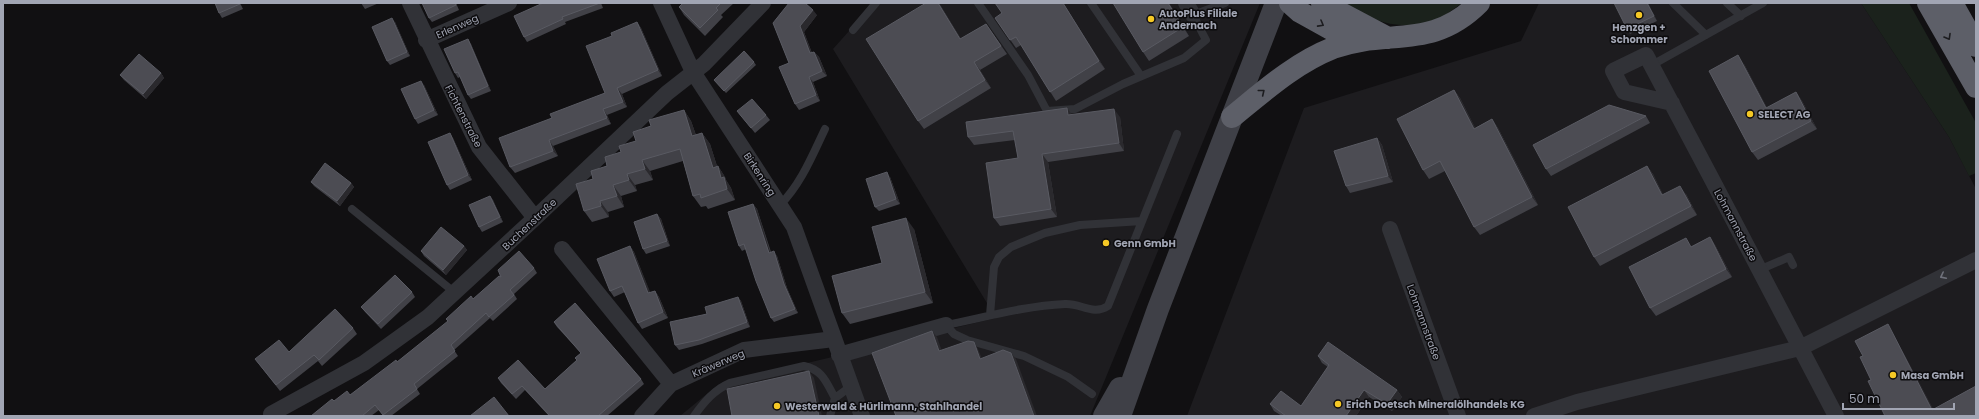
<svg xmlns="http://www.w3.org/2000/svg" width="1979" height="419" font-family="Poppins,sans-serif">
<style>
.built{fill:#1d1c1f}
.green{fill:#1b221c}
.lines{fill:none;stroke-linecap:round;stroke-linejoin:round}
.lane{stroke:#313237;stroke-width:8}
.street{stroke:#313237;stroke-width:16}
.secondary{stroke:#3f4047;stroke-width:22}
.highway{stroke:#5d5f68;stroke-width:22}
.wall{fill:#414147}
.shaded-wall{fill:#2a292d}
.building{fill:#4c4c53;stroke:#595a62}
.oneway{stroke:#1c1c1f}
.oneway2{stroke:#6f717b}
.poi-dot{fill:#f5c825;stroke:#0c0b0d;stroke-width:1.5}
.labels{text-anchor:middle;stroke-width:3;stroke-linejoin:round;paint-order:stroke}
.poi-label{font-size:10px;font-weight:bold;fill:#a1a5b3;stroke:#0c0b0d;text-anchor:start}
.street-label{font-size:10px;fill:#a1a5b3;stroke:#0c0b0d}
</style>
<rect width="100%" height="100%" fill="#111012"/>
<!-- built -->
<path class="built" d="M 874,3 L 1260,3 L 1090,416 L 680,416 L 719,384 L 996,318 L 833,49 Z
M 1539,3 L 1861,3 L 1949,137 L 1976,189 L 1976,416 L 1187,416 L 1304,108 L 1521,41 Z"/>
<!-- green -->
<path class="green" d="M 1346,3 L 1462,3 C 1456,7 1450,12 1444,16 C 1411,33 1373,25 1346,3 Z
M 1861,3 L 1909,3 L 1976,123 L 1976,173 L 1969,176 L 1949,137 Z"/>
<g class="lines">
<!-- lane -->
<path class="lane" d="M 978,3 L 1028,75 L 1047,111 L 1075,109 L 1123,84 L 1184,58 L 1206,40 L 1193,15 L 1225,3
M 1091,3 L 1141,76
M 1673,3 L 1706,35
M 1727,3 L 1741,16
M 853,30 L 876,3
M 1652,65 L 1763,3
M 780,205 C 801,184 812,156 825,129
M 352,209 L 454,292
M 1759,270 L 1789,257 L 1793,265
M 990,315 L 994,267 L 999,257 L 1011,247 L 1045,233 L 1080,225 L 1142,221
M 1092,394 L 1068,377 L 1024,356 L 967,340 L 954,334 L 946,325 C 986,317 1024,306 1065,304 C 1081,303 1093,316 1108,306 L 1177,134
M 694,416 C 704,402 714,390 730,383 L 804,366 C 823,370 826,382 835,398
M 830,416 L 835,398 L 850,387"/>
<!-- street -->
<path class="street" d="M 410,3 L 479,147 L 535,218
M 661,3 L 693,72 L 794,227 L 862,416
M 1186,3 L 1193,15
M 426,40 L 509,3
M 1672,103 L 1624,92 L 1613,71 L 1646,55 C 1710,175 1773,295 1836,416
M 1390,229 L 1458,416
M 562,249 L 671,384
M 839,355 L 946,325
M 271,414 L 364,363 L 428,317 L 535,218 L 667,93 L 704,64 L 763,3
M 642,416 L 671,384 L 744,350 L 834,339
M 1534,416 L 1577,402 L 1800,348 L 1976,260"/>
<!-- secondary -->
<path class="secondary" d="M 1104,416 L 1120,388
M 1120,416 L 1158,309 L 1276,3"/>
<!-- highway -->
<path class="highway" d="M 1290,3 L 1300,12 L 1354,42
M 1322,3 L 1388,38
M 1928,3 L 1976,87
M 1952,3 L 1976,46
M 1232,117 C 1264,91 1295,63 1333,48 C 1388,28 1431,51 1479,3"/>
</g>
<!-- wall -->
<path class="wall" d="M 215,3 L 240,3 L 243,9 L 222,18 L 219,13 Z
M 361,3 L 379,3 L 365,9 Z
M 456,3 L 459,10 L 432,22 L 429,18 Z
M 601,3 L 603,8 L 565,22 L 566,24 L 527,42 L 524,37 L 514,16 Z
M 683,3 L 734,3 L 721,15 L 723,17 L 705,36 L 684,15 L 679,7 Z
M 926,3 L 939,3 L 961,39 L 986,24 L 1007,54 L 980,70 L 991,88 L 924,129 L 918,121 Z
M 1063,3 L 1105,69 L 1056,101 L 1021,45 L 1016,48 L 995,18 Z
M 1169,3 L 1189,36 L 1149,61 L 1143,52 Z
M 1648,3 L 1657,21 L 1630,34 L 1627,29 Z
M 817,15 L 804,32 L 812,53 L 814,52 L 819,57 L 827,76 L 813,82 L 820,101 L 799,110 L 795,104 L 789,63 L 773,23 Z
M 395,22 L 410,56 L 390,65 L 387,61 Z
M 637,22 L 641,28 L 662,76 L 622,94 L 627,107 L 607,115 L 611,124 L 553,146 L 558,156 L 515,173 L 510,167 L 552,118 L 605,93 L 612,36 Z
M 468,39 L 471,44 L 491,91 L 471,99 L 468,95 L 460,77 L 458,78 L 455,73 Z
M 754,62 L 756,65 L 726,93 L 714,80 Z
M 1744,64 L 1767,108 L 1796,92 L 1802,101 L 1817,129 L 1758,160 L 1752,152 Z
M 161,73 L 164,78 L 146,99 L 124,80 L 120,75 Z
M 424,85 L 438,115 L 418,124 L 415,119 Z
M 1454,90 L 1460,98 L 1475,128 L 1492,119 L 1498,128 L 1538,205 L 1480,235 L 1474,227 L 1445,171 L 1429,179 L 1423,170 Z
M 684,110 L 691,121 L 696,135 L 702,133 L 710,144 L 717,166 L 718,166 L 725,177 L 726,180 L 731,188 L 735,200 L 708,209 L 706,206 L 701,207 L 693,196 L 683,161 L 650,171 L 653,180 L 635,185 L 637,191 L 621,196 L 624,207 L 608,212 L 609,217 L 592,222 L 584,211 L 593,179 L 607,166 L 621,152 L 636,141 L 651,126 Z
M 737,111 L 766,115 L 770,120 L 755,133 Z
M 1072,115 L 1120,117 L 1124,151 L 1048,162 L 1057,217 L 1000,226 L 994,218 L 1018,158 L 1015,140 L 974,145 L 968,137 Z
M 1646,116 L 1650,123 L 1551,176 L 1546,169 Z
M 450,133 L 453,138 L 472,180 L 450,190 L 447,185 Z
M 1377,138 L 1382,145 L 1393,182 L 1350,193 L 1346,186 Z
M 1647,166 L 1653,174 L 1663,195 L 1686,194 L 1697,215 L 1600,266 L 1594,257 Z
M 890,177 L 900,204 L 879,211 L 875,207 Z
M 311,182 L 351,183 L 354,187 L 340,206 L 314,186 Z
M 490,196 L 493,200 L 503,222 L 482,232 L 479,227 Z
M 753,204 L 757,209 L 771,252 L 777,256 L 787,288 L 798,313 L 774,322 L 771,318 L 746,249 L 742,251 L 739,246 Z
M 657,214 L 661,219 L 670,246 L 646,254 L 643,249 Z
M 914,229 L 933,303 L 850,324 L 842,313 L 882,263 Z
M 1710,237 L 1715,245 L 1732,277 L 1656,316 L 1650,308 L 1692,246 Z
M 464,246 L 467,250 L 446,275 L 424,256 L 421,251 Z
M 630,246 L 634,252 L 650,293 L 655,291 L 659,297 L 668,318 L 642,329 L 638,323 L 625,292 L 614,297 L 610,291 Z
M 534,268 L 537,273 L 514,294 L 517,299 L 493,321 L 490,318 L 454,350 L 458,356 L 417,389 L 420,394 L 391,416 L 384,416 L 379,410 L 371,416 L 311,416 L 334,401 L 350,395 L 397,362 L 448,322 L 446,319 L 473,299 L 501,277 Z
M 412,292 L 415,297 L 381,329 L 365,312 L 361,307 Z
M 738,297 L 741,301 L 750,327 L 702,344 L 679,350 L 675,345 L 707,314 Z
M 554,322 L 641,379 L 644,384 L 607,416 L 549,416 L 525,390 L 516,399 L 501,383 L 498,378 L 545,389 L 577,360 L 575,358 L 581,353 L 557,327 Z
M 353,328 L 357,334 L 322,366 L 318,361 L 280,391 L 255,359 L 289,352 Z
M 1318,356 L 1397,390 L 1402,397 L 1392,411 L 1369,397 L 1356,416 L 1282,416 L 1274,411 L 1270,404 L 1301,406 L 1328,367 L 1322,363 Z"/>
<!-- shaded-wall -->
<path class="shaded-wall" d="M 938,3 L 939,3 L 966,47 L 960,39 Z
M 1063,3 L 1105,69 L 1099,61 Z
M 1168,3 L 1169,3 L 1189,36 L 1183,27 Z
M 1647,3 L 1648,3 L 1657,21 L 1654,16 Z
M 813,10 L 817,15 L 804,32 L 814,59 L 810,53 L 800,26 Z
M 392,18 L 395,22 L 410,56 L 407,52 Z
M 637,22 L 641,28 L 662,76 L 658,70 Z
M 468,39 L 471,44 L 491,91 L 488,86 Z
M 814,52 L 819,57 L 827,76 L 822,71 Z
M 1738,55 L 1744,64 L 1772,117 L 1766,108 Z
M 974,62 L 980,70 L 991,88 L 985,80 Z
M 161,73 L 164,78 L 146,99 L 143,94 Z
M 809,77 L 813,82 L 820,101 L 816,95 Z
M 421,81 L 424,85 L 438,115 L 434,110 Z
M 617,88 L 622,94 L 627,107 L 623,102 Z
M 1454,90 L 1460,98 L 1480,137 L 1474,129 Z
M 1796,92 L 1802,101 L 1817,129 L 1811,121 Z
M 1067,108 L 1073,116 L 1068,115 Z
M 603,109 L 607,115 L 611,124 L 607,118 Z
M 1114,109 L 1120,117 L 1124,151 L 1119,143 Z
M 684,110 L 691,121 L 700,147 L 692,136 Z
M 1492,119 L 1498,128 L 1538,205 L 1532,197 Z
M 450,133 L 453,138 L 472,180 L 468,175 Z
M 702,133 L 710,144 L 721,179 L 713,168 Z
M 1377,138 L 1382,145 L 1393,182 L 1388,176 Z
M 549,140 L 553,146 L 558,156 L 553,151 Z
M 1042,154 L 1048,162 L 1057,217 L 1051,209 Z
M 642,160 L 650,171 L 653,180 L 645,169 Z
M 718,166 L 725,177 L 726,180 L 731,188 L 735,200 L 727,189 L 721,178 Z
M 1647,166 L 1653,174 L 1668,204 L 1662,195 Z
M 887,172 L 890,177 L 900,204 L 896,199 Z
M 627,174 L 635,185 L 637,191 L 629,180 Z
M 351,183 L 354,187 L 340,206 L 337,201 Z
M 613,185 L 621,196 L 624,207 L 617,196 Z
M 1680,186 L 1686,194 L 1697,215 L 1691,206 Z
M 490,196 L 493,200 L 503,222 L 500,217 Z
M 600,201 L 608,212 L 609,217 L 601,206 Z
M 753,204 L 757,209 L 772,258 L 769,253 Z
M 657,214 L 661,219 L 670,246 L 667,241 Z
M 906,218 L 914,229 L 933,303 L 925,292 Z
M 1710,237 L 1715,245 L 1732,277 L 1726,269 Z
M 464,246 L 467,250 L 446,275 L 443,270 Z
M 630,246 L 634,252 L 653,299 L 648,293 Z
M 774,251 L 777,256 L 787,288 L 798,313 L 795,309 L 784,284 Z
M 655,291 L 659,297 L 668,318 L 663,312 Z
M 738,297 L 741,301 L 750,327 L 747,322 Z
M 1888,324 L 1892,331 L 1937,416 L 1932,410 Z
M 932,331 L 937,337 L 944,357 L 939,351 Z
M 974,342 L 978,349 L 985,366 L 980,359 Z
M 1011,353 L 1016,359 L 1037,416 L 1034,416 Z
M 809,371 L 814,378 L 822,416 L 819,416 Z
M 1364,390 L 1369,397 L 1356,416 L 1346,416 Z
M 1397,390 L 1402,397 L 1392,411 L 1387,404 Z"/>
<!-- building -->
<path class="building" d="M 215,3 L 239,3 L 240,4 L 219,13 Z
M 422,3 L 455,3 L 456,5 L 429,18 Z
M 543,3 L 600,3 L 562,17 L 563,19 L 524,37 L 514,16 Z
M 683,3 L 721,3 L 716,8 L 718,10 L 700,28 L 679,7 Z
M 789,3 L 805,3 L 813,10 L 800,26 L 810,53 L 814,52 L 822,71 L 809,77 L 816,95 L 795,104 L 779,67 L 789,63 L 773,23 Z
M 926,3 L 938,3 L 960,39 L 986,24 L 1001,46 L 974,62 L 985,80 L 918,121 L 866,39 Z
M 995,3 L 1063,3 L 1099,61 L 1050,92 L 1016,37 L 1010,40 L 995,18 L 1002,13 Z
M 1113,3 L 1168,3 L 1183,27 L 1143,52 Z
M 1614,3 L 1647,3 L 1654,16 L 1627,29 Z
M 392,18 L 407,52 L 387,61 L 372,27 Z
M 637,22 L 658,70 L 617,88 L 623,102 L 603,109 L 607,118 L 549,140 L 553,151 L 510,167 L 499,138 L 552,118 L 550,114 L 605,93 L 586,46 L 612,36 L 611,33 Z
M 468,39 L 488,86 L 468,95 L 458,72 L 455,73 L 444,49 Z
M 744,51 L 754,62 L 724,91 L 714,80 Z
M 139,54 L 161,73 L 143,94 L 120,75 Z
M 1738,55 L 1766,108 L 1796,92 L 1811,121 L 1752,152 L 1709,71 Z
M 421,81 L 434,110 L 415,119 L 401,89 Z
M 1454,90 L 1474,129 L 1492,119 L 1532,197 L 1474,227 L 1440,161 L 1423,170 L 1397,119 Z
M 752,99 L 766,115 L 751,128 L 737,111 Z
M 1609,105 L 1646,116 L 1546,169 L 1533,145 Z
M 1067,108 L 1068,115 L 1114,109 L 1119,143 L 1042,154 L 1051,209 L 994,218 L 986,163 L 1018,158 L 1013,131 L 968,137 L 966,122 Z
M 684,110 L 692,136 L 702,133 L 713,168 L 718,166 L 721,178 L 724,177 L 727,189 L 701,198 L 700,194 L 693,196 L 680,149 L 642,160 L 645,169 L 627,174 L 629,180 L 613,185 L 617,196 L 600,201 L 601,206 L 584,211 L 576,184 L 593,179 L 591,171 L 607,166 L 605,157 L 621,152 L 619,146 L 636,141 L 633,132 L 651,126 L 649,120 Z
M 450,133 L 468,175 L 447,185 L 428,142 Z
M 1377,138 L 1388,176 L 1346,186 L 1334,151 Z
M 325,163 L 351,183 L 337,201 L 311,182 Z
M 1647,166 L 1662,195 L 1680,186 L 1691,206 L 1594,257 L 1568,207 Z
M 887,172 L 896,199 L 875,207 L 866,179 Z
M 490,196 L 500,217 L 479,227 L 469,205 Z
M 753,204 L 769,253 L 774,251 L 784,284 L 795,309 L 771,318 L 756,281 L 744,244 L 739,246 L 728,212 Z
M 657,214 L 667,241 L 643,249 L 634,222 Z
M 906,218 L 925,292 L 842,313 L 832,276 L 882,263 L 872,227 Z
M 441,227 L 464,246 L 443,270 L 421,251 Z
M 1710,237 L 1726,269 L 1650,308 L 1629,267 L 1686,238 L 1691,247 Z
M 630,246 L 648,293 L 655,291 L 663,312 L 638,323 L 622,286 L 610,291 L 597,259 Z
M 519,251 L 534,268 L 510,290 L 514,295 L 489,317 L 486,313 L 451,345 L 455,351 L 414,384 L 417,389 L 383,415 L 375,405 L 362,416 L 311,416 L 332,399 L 334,401 L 347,391 L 350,395 L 396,360 L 397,362 L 448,321 L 446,319 L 471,296 L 473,299 L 499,276 L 501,277 L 498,270 Z
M 395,275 L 412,292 L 378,324 L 361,307 Z
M 738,297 L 747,322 L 699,340 L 675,345 L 670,322 L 707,314 L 705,307 Z
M 575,303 L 641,379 L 598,416 L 550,416 L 522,386 L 512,394 L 498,378 L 518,360 L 545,389 L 577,360 L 575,358 L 581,353 L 554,322 Z
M 335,309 L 353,328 L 319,360 L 314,355 L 276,385 L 255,359 L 279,340 L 289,352 Z
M 1888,324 L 1932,410 L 1976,386 L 1976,416 L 1885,416 L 1868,381 L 1871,380 L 1860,357 L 1863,356 L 1855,341 Z
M 932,331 L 939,351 L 968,341 L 974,342 L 980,359 L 1003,350 L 1011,353 L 1034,416 L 896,416 L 872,353 Z
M 1328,342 L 1397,390 L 1387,404 L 1364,390 L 1346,416 L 1286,416 L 1270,404 L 1281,391 L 1301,406 L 1329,365 L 1318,356 Z
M 809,371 L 819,416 L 732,416 L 727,389 Z
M 494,397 L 509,416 L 470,416 Z"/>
<!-- one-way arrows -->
<defs><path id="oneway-chevron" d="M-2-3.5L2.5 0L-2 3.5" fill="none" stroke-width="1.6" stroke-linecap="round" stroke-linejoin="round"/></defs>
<g class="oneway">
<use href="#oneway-chevron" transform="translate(1321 24) rotate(29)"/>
<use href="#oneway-chevron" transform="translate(1948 37) rotate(60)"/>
<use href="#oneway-chevron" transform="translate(1262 92) rotate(-39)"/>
</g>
<use class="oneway2" href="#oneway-chevron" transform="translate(1943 276) rotate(153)"/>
<!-- markers -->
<g class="poi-dot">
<circle cx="1639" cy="15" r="4"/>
<circle cx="1151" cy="19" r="4"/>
<circle cx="1750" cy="114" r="4"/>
<circle cx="1106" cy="243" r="4"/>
<circle cx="1893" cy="375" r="4"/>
<circle cx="1338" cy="404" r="4"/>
<circle cx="777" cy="406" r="4"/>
</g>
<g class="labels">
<!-- poi labels -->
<g class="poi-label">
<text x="1159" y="17">AutoPlus Filiale<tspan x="1159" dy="12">Andernach</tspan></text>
<text x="1639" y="31" text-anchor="middle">Henzgen +<tspan x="1639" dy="12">Schommer</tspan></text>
<text x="1758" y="118">SELECT AG</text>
<text x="1114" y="247">Genn GmbH</text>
<text x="1901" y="379">Masa GmbH</text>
<text x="1346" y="408">Erich Doetsch Mineralölhandels KG</text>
<text x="785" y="410">Westerwald &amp; Hürlimann, Stahlhandel</text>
</g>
<!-- street labels -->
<g class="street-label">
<text transform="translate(457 26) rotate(-24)" y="4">Erlenweg</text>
<text transform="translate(464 116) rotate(63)" y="4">Fichtenstraße</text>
<text transform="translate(760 174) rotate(57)" y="4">Birkenring</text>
<text transform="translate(529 224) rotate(-43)" y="4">Buchenstraße</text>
<text transform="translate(1736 225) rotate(62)" y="4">Lohmannstraße</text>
<text transform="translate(1424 322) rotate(70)" y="4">Lohmannstraße</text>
<text transform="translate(718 363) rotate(-23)" y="4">Kräwerweg</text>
</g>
</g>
<!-- border -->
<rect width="1979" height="419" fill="none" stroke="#a1a5b3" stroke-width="8"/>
<!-- scale -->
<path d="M1843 403v6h111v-6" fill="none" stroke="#a1a5b3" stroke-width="2"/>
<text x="1849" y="403" font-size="12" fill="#a1a5b3" stroke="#0c0b0d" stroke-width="3" paint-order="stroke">50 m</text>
</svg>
